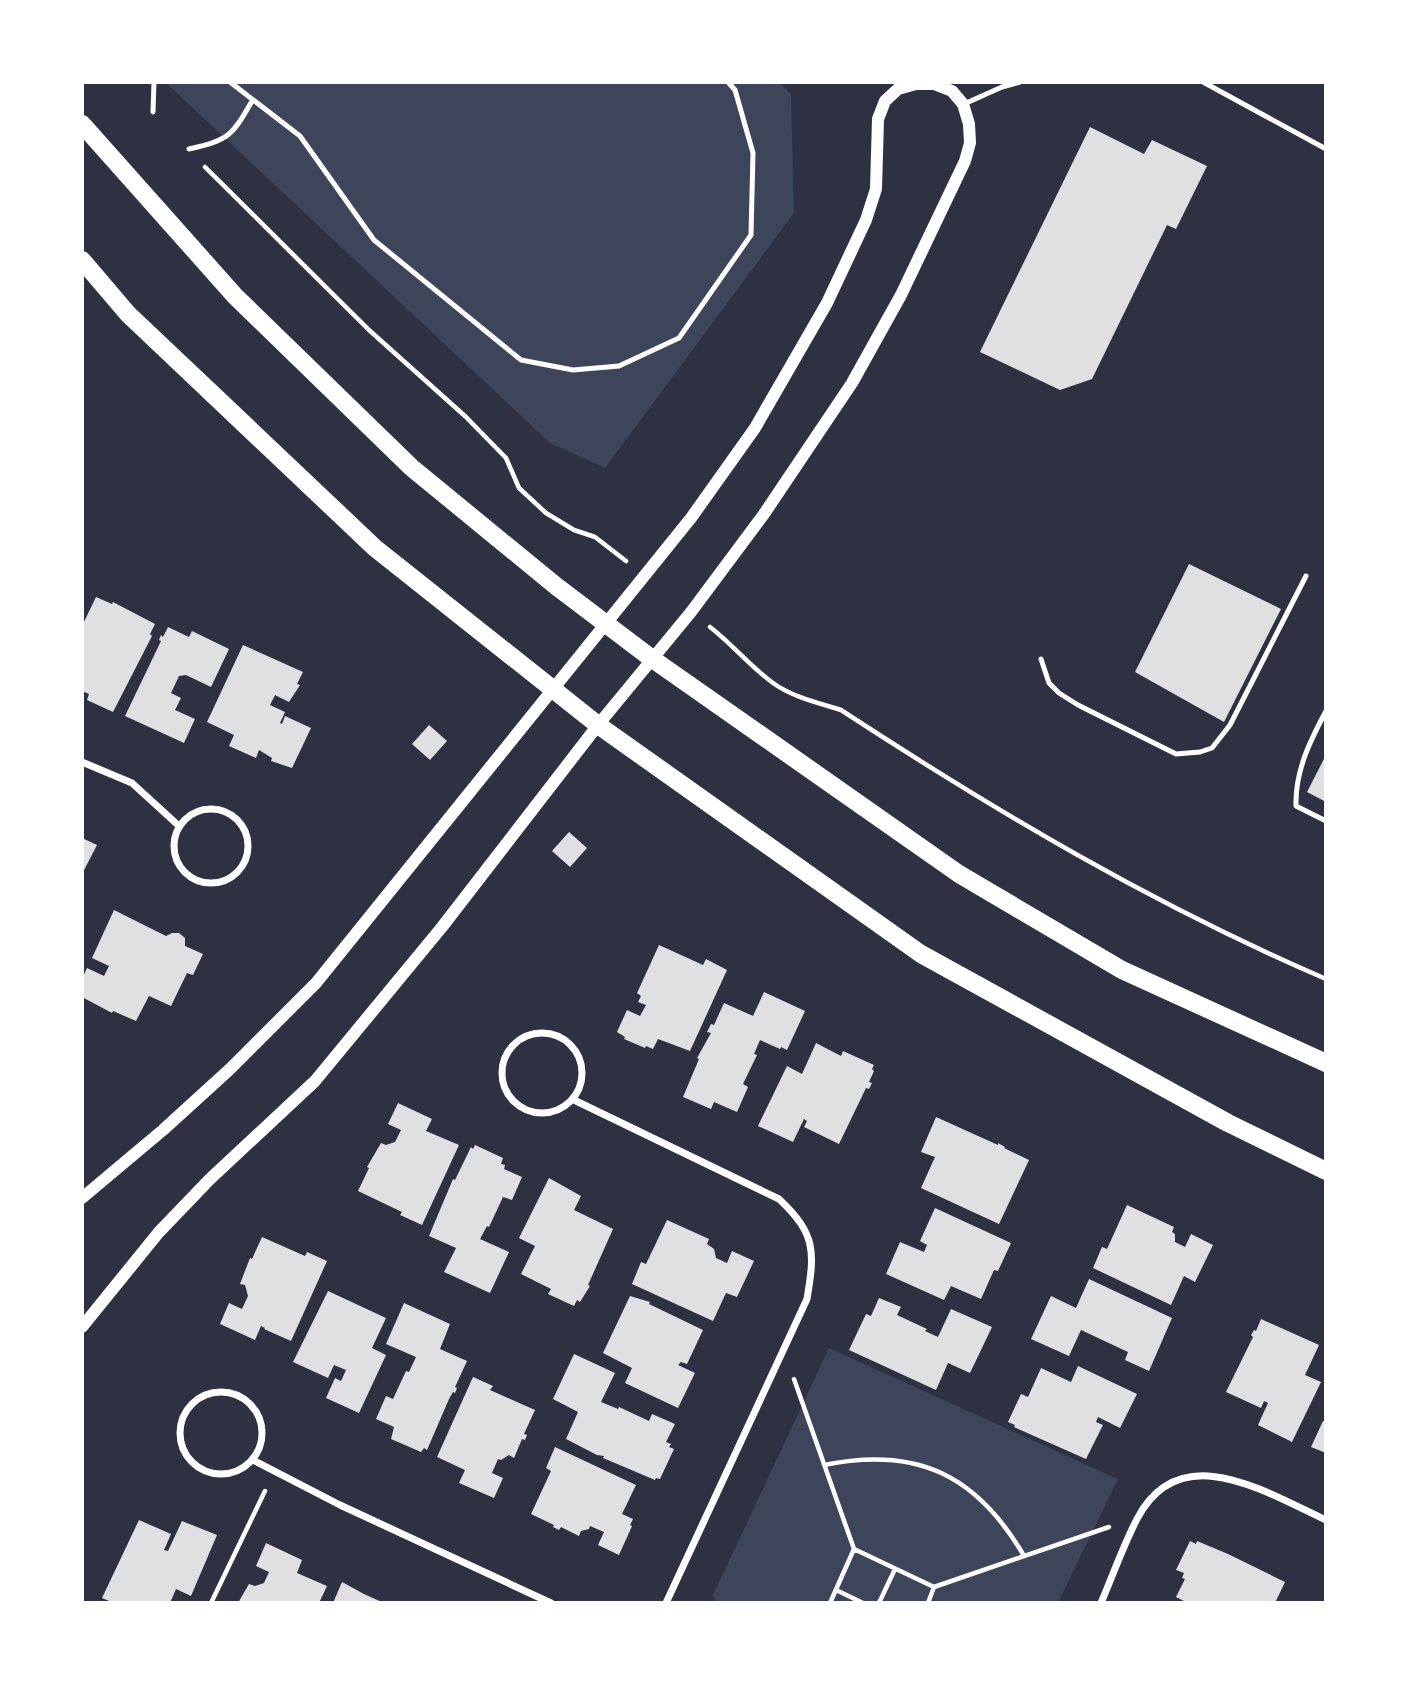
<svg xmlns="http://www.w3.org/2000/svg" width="1408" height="1685" font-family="'Nunito Sans',sans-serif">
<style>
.green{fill:#3c4559}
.building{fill:#e0e0e3}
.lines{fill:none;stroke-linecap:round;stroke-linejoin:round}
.path{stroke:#fff;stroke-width:4.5}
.service{stroke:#fff;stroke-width:5}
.minor{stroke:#fff;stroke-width:7}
.tertiary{stroke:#fff;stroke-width:12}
.primary{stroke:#fff;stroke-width:18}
</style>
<rect width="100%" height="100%" fill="#2d3142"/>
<!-- green -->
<path class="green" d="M 165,82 L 779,82 L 791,94 L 794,213 L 605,468 L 550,443 Z
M 829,1348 L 1118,1479 L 1058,1603 L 716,1603 L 713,1595 Z"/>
<!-- building -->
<path class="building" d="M 1090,127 L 1144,154 L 1152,140 L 1207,166 L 1176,229 L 1167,225 L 1092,379 L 1060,390 L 980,352 Z
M 1189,564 L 1281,609 L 1224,722 L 1135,672 Z
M 96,597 L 112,604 L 113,602 L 155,624 L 150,634 L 152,636 L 113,712 L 87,700 L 89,694 L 82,691 L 82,626 Z
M 168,627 L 189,637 L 192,631 L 229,649 L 211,687 L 186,675 L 179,676 L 171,693 L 181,698 L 175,710 L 195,719 L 184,743 L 125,716 L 161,641 L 159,640 L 161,635 L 163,637 Z
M 243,645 L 303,672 L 297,684 L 300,685 L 289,702 L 275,695 L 270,705 L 285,712 L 280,723 L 282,724 L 285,716 L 311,728 L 292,768 L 271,761 L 272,758 L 259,750 L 256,758 L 229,746 L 234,735 L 207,722 Z
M 429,725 L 447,741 L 430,760 L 412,744 Z
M 1326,755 L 1326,802 L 1307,792 Z
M 569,832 L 587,848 L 570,867 L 552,851 Z
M 82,838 L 97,845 L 82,874 Z
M 114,910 L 166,936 L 172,933 L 179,933 L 185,938 L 185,946 L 203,954 L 193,975 L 187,973 L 171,1006 L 149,996 L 136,1021 L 113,1011 L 112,1013 L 82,997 L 82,979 L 87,968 L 104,976 L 109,966 L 92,958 Z
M 659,945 L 703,965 L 706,959 L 727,970 L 690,1051 L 658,1039 L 653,1049 L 646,1046 L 645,1048 L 624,1039 L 625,1037 L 617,1032 L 627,1010 L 640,1016 L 646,1005 L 638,1002 L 641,996 L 637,993 Z
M 764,992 L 805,1011 L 787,1050 L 781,1047 L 780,1049 L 760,1040 L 754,1054 L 757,1055 L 743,1084 L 748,1087 L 737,1112 L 714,1102 L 711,1109 L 683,1097 L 699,1059 L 697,1058 L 711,1033 L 707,1032 L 711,1024 L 714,1025 L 724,1003 L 753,1016 Z
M 816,1043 L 841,1056 L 843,1051 L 874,1065 L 872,1069 L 874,1071 L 869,1082 L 872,1083 L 869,1089 L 866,1088 L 839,1144 L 804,1127 L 807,1121 L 804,1119 L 793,1142 L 758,1126 L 787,1066 L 802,1074 Z
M 398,1103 L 432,1119 L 426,1131 L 459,1145 L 422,1225 L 400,1215 L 402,1212 L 358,1191 L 369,1168 L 367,1167 L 381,1143 L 386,1145 L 395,1142 L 401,1130 L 388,1124 Z
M 936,1117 L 998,1145 L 998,1143 L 1005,1147 L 1004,1148 L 1029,1160 L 999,1224 L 921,1188 L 935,1157 L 921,1152 Z
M 475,1145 L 503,1158 L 501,1164 L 505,1165 L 504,1169 L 522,1177 L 512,1200 L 503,1197 L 489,1227 L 487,1226 L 480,1239 L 509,1252 L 490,1293 L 444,1272 L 456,1248 L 429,1236 L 453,1179 L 455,1180 L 471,1147 L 473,1149 Z
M 549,1178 L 581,1196 L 574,1210 L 613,1229 L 588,1285 L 590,1286 L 580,1302 L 577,1300 L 574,1306 L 548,1294 L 551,1289 L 521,1274 L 535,1246 L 519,1238 Z
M 1127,1205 L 1174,1227 L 1172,1232 L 1175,1234 L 1175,1242 L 1185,1247 L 1191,1234 L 1213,1245 L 1195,1282 L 1184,1276 L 1171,1305 L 1093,1268 L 1102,1247 L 1107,1249 Z
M 935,1208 L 1011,1243 L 998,1271 L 994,1270 L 981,1299 L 951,1286 L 944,1300 L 886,1274 L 900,1242 L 924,1252 L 927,1245 L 920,1241 Z
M 667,1220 L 709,1239 L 707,1244 L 714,1249 L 716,1258 L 727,1263 L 732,1251 L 754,1261 L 737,1297 L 726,1293 L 713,1321 L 632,1284 L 641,1262 L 646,1264 Z
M 262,1237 L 305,1256 L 307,1252 L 327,1261 L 291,1341 L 264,1329 L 265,1328 L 261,1326 L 255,1340 L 220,1324 L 229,1303 L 242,1309 L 248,1296 L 245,1285 L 240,1284 L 250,1258 L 252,1259 Z
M 1089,1279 L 1172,1318 L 1149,1371 L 1125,1360 L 1128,1352 L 1081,1330 L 1069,1356 L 1031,1339 L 1051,1296 L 1076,1308 Z
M 328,1291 L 386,1318 L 372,1348 L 386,1355 L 359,1413 L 326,1398 L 335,1378 L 341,1381 L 346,1370 L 334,1365 L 328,1378 L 293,1362 Z
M 630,1296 L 650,1302 L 649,1304 L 703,1330 L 687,1364 L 681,1362 L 678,1365 L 695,1373 L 678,1408 L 625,1383 L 632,1368 L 603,1353 Z
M 879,1298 L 901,1307 L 897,1315 L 927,1329 L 925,1331 L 938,1337 L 951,1309 L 992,1327 L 970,1373 L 948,1363 L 936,1390 L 849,1350 L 866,1314 L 871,1316 Z
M 404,1303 L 450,1324 L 440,1349 L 467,1361 L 455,1387 L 457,1388 L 455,1393 L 453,1392 L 449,1399 L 427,1450 L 424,1448 L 421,1452 L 391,1439 L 394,1427 L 376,1419 L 386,1396 L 393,1399 L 406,1371 L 409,1372 L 416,1357 L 386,1344 Z
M 1261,1319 L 1319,1345 L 1305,1375 L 1321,1382 L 1292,1442 L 1258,1425 L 1268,1403 L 1264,1401 L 1261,1408 L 1226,1392 L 1253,1337 L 1251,1335 L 1254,1330 L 1256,1331 Z
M 574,1354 L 615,1373 L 601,1402 L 618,1409 L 619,1407 L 649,1421 L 652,1414 L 675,1424 L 666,1442 L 671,1444 L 669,1447 L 674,1449 L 660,1479 L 656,1478 L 655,1480 L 603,1458 L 604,1456 L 597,1455 L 566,1439 L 578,1412 L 553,1399 Z
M 1078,1366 L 1137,1394 L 1120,1428 L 1098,1417 L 1096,1422 L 1103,1425 L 1086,1459 L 1014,1427 L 1015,1425 L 1008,1422 L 1021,1394 L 1028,1397 L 1041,1368 L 1071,1382 Z
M 473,1377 L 493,1386 L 490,1390 L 535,1410 L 524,1434 L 527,1435 L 525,1440 L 522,1439 L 514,1458 L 509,1455 L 501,1460 L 498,1459 L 492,1473 L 503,1478 L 494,1498 L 459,1483 L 465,1470 L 437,1457 Z
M 1323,1421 L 1326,1422 L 1326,1453 L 1311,1447 Z
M 555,1447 L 636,1485 L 622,1514 L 633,1519 L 630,1525 L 632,1526 L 619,1555 L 598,1545 L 604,1532 L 590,1526 L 589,1529 L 581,1531 L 579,1536 L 561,1527 L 559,1530 L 553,1527 L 554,1525 L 531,1514 L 551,1471 L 546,1468 Z
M 139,1520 L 171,1534 L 164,1550 L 168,1551 L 182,1521 L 217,1535 L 191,1596 L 176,1589 L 170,1603 L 114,1603 L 102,1598 Z
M 1190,1541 L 1196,1544 L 1197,1541 L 1228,1554 L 1285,1582 L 1275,1603 L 1188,1603 L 1176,1597 L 1185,1579 L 1182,1578 L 1184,1573 L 1176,1570 Z
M 266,1543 L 302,1560 L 297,1573 L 327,1586 L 319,1603 L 238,1603 L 249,1584 L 255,1586 L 264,1583 L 269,1572 L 256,1566 Z
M 342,1582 L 364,1594 L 384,1603 L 333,1603 Z"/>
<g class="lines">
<!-- path -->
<path class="path" d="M 205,167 L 369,330 L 466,417 L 506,458 L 519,488 L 546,513 L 574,530 L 595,537 L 626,561
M 710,627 C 732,644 751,667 773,683 C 792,697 819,703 841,710 C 997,812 1154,905 1326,979
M 794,1379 L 854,1549
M 824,1465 C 917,1446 977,1475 1024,1556
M 934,1587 L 1109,1527
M 836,1590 L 863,1603
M 211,1603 L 265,1491
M 830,1603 L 854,1549 L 934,1587 L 928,1603
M 879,1603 L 895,1569"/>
<!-- service -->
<path class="service" d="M 230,82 L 300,136 L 374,240 L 521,360 L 573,370 L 619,366 L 679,338 L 751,235 L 753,153 L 735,90 L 728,82
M 1203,82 L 1326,149
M 964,104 L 1002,87 L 1020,82
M 153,112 L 154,82
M 189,149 C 229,140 232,136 252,101
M 1041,659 L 1049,683 L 1059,693 L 1078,705 L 1176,754 L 1200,752 L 1212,748 L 1230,725 L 1306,576
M 1326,711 C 1310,741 1295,771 1296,806 L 1326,821"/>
<!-- minor -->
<path class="minor" d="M 82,762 L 132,783 L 179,826
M174 846a37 37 0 1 1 74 0a37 37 0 1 1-74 0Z
M502 1073a40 40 0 1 1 80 0a40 40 0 1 1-80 0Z
M 574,1100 L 779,1199 C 816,1234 815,1251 807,1299 L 666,1603
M180 1433a41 41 0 1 1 82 0a41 41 0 1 1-82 0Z
M 253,1460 L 340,1505 L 551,1603
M 1101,1603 C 1113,1575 1123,1546 1137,1519 C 1180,1437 1265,1492 1326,1520"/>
<!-- tertiary -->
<path class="tertiary" d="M 82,1198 L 163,1130 L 230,1069 L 316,983 L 691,518 L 755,428 L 827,303 L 866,220 L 876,189 L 878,119 L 885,101 L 898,89 L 916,84 L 934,84 L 952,91 L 963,104 L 969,124 L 970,143 L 965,161 L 901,295 L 852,383 L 764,514 L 691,612 L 598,725 L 442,927 L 315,1081 L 210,1179 L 159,1232 L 82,1327"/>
<!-- primary -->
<path class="primary" d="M 82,124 L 235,296 L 412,468 L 556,586 L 651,658 L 959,874 L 1122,970 L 1326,1063
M 82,260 L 128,314 L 375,548 L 598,725 L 921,954 L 1228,1123 L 1326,1171"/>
</g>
<!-- border -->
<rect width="1408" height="1685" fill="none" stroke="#ffffff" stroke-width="168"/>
</svg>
